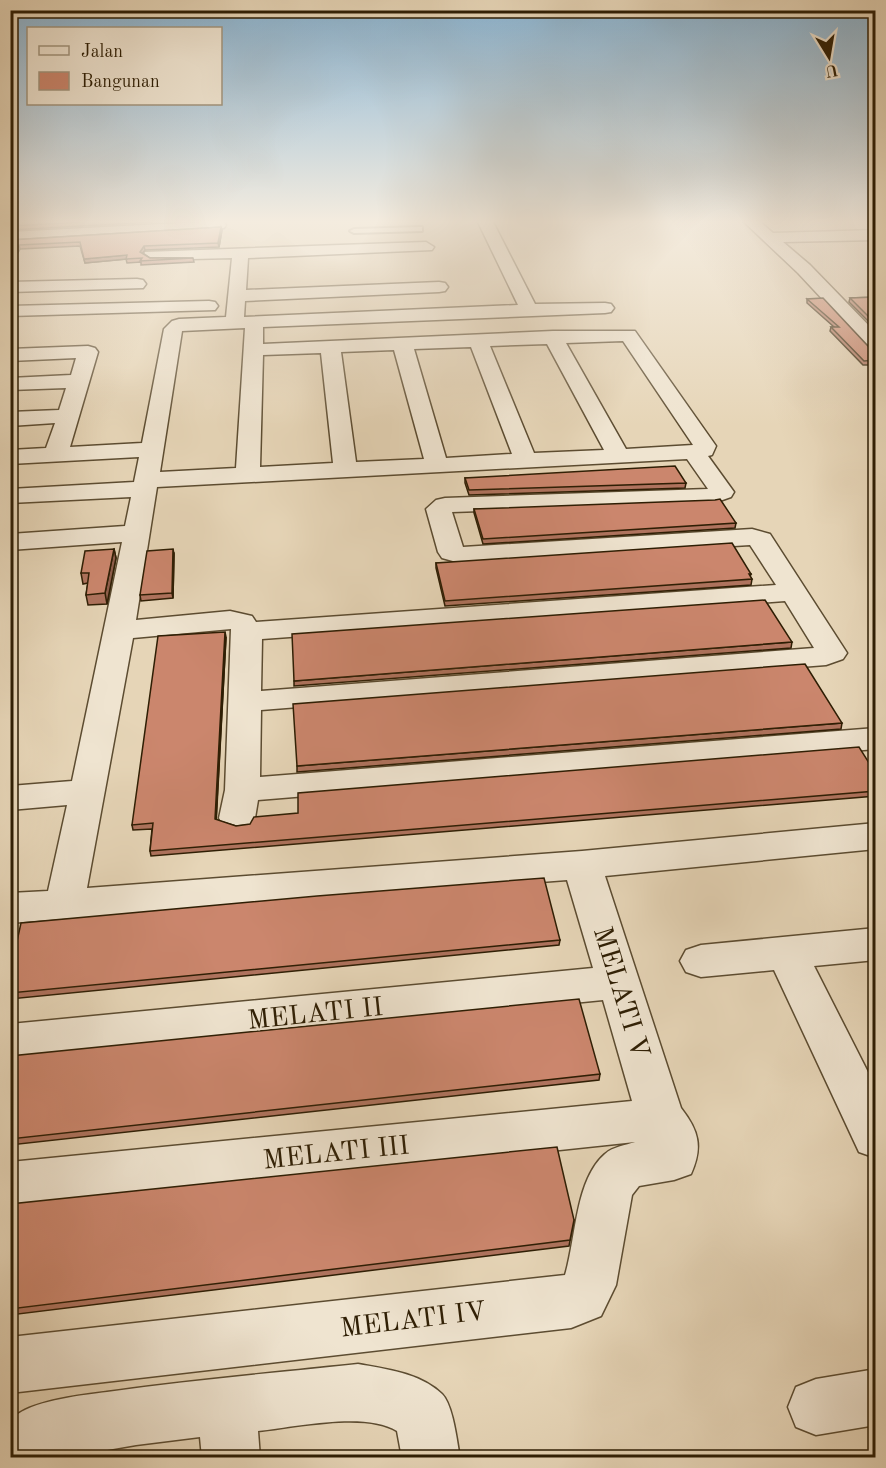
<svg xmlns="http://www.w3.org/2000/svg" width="886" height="1468" font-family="'Old Standard TT',serif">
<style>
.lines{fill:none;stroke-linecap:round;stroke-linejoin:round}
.lane-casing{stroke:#5c4c31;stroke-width:4}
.street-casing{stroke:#5c4c31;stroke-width:3}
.lane{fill:#efe4d0;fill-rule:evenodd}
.street{fill:#efe4d0;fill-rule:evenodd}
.wall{fill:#af735e;stroke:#2e1e04;stroke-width:1.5}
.shaded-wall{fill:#8e5e4c;stroke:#2e1e04;stroke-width:1.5}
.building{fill:#cb866d;stroke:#2e1e04;stroke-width:1.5}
.labels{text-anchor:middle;stroke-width:4.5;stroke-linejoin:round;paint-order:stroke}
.near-street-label{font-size:27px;fill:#2e1e04;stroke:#efe4d0}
</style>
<rect width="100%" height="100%" fill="#e6d5b7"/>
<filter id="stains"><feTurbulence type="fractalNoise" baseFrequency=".00333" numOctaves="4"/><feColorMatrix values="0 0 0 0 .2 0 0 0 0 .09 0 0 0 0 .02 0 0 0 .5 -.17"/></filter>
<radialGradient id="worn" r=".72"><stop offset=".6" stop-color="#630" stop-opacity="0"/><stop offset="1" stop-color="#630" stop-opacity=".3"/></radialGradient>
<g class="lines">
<defs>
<path id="lane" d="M 419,227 L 422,227 L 422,231 L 354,233 L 350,231 L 354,229 Z"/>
<path id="street" d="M 477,220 L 492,220 L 535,304 L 605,303 L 611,304 L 614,308 L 611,312 L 605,313 L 263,327 L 263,344 L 553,331 L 635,331 L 716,446 L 712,455 L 708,456 L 734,492 L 731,497 L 714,503 L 452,512 L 463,547 L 752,529 L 770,534 L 847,653 L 843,659 L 826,665 L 261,710 L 260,777 L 876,728 L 876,749 L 258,800 L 255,818 L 250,827 L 237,830 L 224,827 L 219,818 L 225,790 L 231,629 L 133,638 L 87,888 L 582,851 L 876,823 L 876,849 L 605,876 L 681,1108 C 699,1131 703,1147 691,1174 L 674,1180 L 639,1186 L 632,1195 L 616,1285 L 601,1316 L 571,1328 L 10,1393 L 10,1337 L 565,1275 C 576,1239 575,1180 605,1154 C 612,1147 626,1145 635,1142 L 10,1208 L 10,1162 L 632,1101 L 603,1000 L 10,1060 L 10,1024 L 593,968 L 567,880 L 10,923 L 10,893 L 48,891 L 67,805 L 10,810 L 10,786 L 72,781 L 122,542 L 10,550 L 10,534 L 125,526 L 131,497 L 10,503 L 10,489 L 134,482 L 139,457 L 10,464 L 10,450 L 46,448 L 55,423 L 10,426 L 10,412 L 59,410 L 66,388 L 10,390 L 10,378 L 71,375 L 76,358 L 10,361 L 10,349 L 88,346 L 95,348 L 98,352 L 70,447 L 142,443 L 164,329 L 172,321 L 179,319 L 226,317 L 232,258 L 151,260 L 143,255 L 145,252 L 426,242 L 434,247 L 432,250 L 248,258 L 246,290 L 439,282 L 445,283 L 448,287 L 445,291 L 439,292 L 245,301 L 244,317 L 518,305 ZM 245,328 L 236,468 L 160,472 L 182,331 ZM 623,341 L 693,445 L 626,449 L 566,343 ZM 547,344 L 604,450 L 534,453 L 490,346 ZM 471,347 L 512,454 L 446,458 L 414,349 ZM 394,350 L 424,459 L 356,462 L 341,352 ZM 321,353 L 333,463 L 260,467 L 263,355 ZM 687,459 L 708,489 L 445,498 L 436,500 L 426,509 L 438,552 L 442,558 L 460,563 L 750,545 L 776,585 L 256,622 L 252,616 L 230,611 L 136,620 L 157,487 ZM 785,601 L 814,648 L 261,691 L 262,639 Z
M 742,220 L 758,220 L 773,233 L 876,230 L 876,240 L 783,242 L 810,265 L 876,333 L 876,351 L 869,349 L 798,273 Z
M 219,221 L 224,222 L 226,225 L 224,228 L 10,242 L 10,232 Z
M 137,279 L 143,280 L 146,284 L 143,288 L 10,292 L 10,282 Z
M 209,301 L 215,302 L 218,306 L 215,310 L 10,316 L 10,306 Z
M 876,928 L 876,960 L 814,966 L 876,1088 L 876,1158 L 859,1152 L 774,970 L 701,977 L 686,972 L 680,961 L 686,950 L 701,945 Z
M 358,1364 C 386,1369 420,1373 442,1394 C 453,1405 457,1441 460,1458 L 402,1458 L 397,1431 C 366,1411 295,1427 258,1431 L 260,1458 L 202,1458 L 200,1437 L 136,1445 L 61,1458 L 10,1458 C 10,1444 6,1423 18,1414 C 38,1400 83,1395 107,1392 C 190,1380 274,1373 358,1364 Z
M 876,1369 L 876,1425 L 816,1435 L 796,1427 L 788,1407 L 796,1387 L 816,1379 Z"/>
</defs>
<!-- lane casing -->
<use href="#lane" class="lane-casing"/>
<!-- street casing -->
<use href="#street" class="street-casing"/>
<!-- lane -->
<use href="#lane" class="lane"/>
<!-- street -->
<use href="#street" class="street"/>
</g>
<!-- wall -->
<path class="wall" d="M 10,220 L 174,220 L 171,221 L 10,230 Z
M 221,227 L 222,230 L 219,247 L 145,250 L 143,253 L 150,258 L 193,258 L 194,262 L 141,265 L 141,262 L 127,263 L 126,259 L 85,263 L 80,246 L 20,249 L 17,254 L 10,254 L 10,240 Z
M 876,297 L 876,329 L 849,302 L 850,298 Z
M 807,299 L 868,346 L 876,348 L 876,365 L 863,365 L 830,331 L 831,327 L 834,327 L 807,303 Z
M 465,478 L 686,483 L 685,488 L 469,495 L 465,483 Z
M 474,509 L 736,523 L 735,528 L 483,544 L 474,513 Z
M 114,549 L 116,558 L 107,604 L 88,605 L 86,595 L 88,583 L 83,584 L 81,573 Z
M 174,554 L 173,598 L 141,601 L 140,595 Z
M 436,563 L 751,574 L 750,577 L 752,579 L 751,585 L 445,606 L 436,568 Z
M 226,637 L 216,820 L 236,826 L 876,774 L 876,796 L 151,856 L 150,851 L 152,829 L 133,830 L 132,825 Z
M 792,642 L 791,648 L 294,686 L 294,681 Z
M 842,723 L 841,729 L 297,772 L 297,766 Z
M 560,940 L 559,945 L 10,999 L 10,973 Z
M 10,1056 L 600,1074 L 599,1080 L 10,1145 Z
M 10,1204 L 574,1220 L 569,1246 L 10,1315 Z"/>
<!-- shaded-wall -->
<path class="shaded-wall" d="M 221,227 L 222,230 L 219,247 L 218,243 Z
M 19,245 L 20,249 L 17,254 L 16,250 Z
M 144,246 L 145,250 L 141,255 L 140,252 Z
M 127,255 L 127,259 L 85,263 L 84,259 Z
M 114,549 L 116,558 L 107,604 L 105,593 Z
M 173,549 L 174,554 L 173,598 L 172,593 Z
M 225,632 L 226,637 L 216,825 L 215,819 Z"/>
<!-- building -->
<path class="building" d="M 10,220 L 119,220 L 10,226 Z
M 221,227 L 218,243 L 144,246 L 140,252 L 150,258 L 193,258 L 140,261 L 142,258 L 126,259 L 127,255 L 84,259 L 80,242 L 19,245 L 16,250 L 10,250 L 10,240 Z
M 876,297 L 876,324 L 850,298 Z
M 823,298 L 868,346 L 876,348 L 876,360 L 864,361 L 831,327 L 839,327 L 807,299 Z
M 675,466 L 686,483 L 469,490 L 465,478 Z
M 720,499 L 736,523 L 483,539 L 474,509 L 715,500 Z
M 732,543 L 751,574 L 749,574 L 752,579 L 445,601 L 436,563 Z
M 114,549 L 105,593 L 86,595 L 89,573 L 81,573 L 85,551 Z
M 173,549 L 172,593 L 140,595 L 147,551 Z
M 765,600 L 792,642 L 294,681 L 292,634 Z
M 225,632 L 215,819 L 236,826 L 250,824 L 254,817 L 298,813 L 298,793 L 859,747 L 876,774 L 876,791 L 150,851 L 153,823 L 132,825 L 158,636 Z
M 805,664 L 842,723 L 297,766 L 293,704 Z
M 544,878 L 560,940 L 10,993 L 10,973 L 21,923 L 317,896 Z
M 579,999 L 600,1074 L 10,1139 L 10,1056 Z
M 557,1147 L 574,1220 L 570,1240 L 10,1309 L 10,1204 Z"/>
<!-- sky -->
<linearGradient id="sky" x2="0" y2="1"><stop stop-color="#89b5d5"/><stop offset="0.52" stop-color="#f4ecdf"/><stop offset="1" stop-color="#f4ecdf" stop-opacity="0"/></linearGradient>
<rect width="886" height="426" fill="url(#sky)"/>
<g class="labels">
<!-- near-street labels -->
<g class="near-street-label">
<text transform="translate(622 992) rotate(73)" y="9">MELATI V</text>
<text transform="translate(315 1013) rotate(-6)" y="9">MELATI II</text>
<text transform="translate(336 1152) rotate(-6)" y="9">MELATI III</text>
<text transform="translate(413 1319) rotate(-7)" y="9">MELATI IV</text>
</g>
</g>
<!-- margin -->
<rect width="886" height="1468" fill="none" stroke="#e6d5b7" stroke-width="36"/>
<rect x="12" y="12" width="862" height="1444" fill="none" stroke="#2e1e04" stroke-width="3"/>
<rect x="18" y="18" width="850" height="1432" fill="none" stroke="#2e1e04" stroke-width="1.5"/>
<!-- legend -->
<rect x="27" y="27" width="195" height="78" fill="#efe4d0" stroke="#a2957e" stroke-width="1.5"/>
<rect x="39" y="46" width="30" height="9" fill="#efe4d0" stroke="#a2957e" stroke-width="1.5"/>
<text x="81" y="57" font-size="18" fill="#2e1e04">Jalan</text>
<rect x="39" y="72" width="30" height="18" fill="#cb866d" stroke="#a2957e" stroke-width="1.5"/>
<text x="81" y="87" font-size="18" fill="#2e1e04">Bangunan</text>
<!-- north arrow -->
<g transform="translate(829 57) rotate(169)" stroke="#efe4d0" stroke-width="4.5" paint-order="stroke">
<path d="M0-4.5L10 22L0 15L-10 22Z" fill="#2e1e04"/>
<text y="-9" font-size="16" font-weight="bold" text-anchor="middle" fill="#2e1e04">U</text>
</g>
<rect width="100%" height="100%" filter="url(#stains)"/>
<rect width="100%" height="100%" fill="url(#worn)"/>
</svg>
